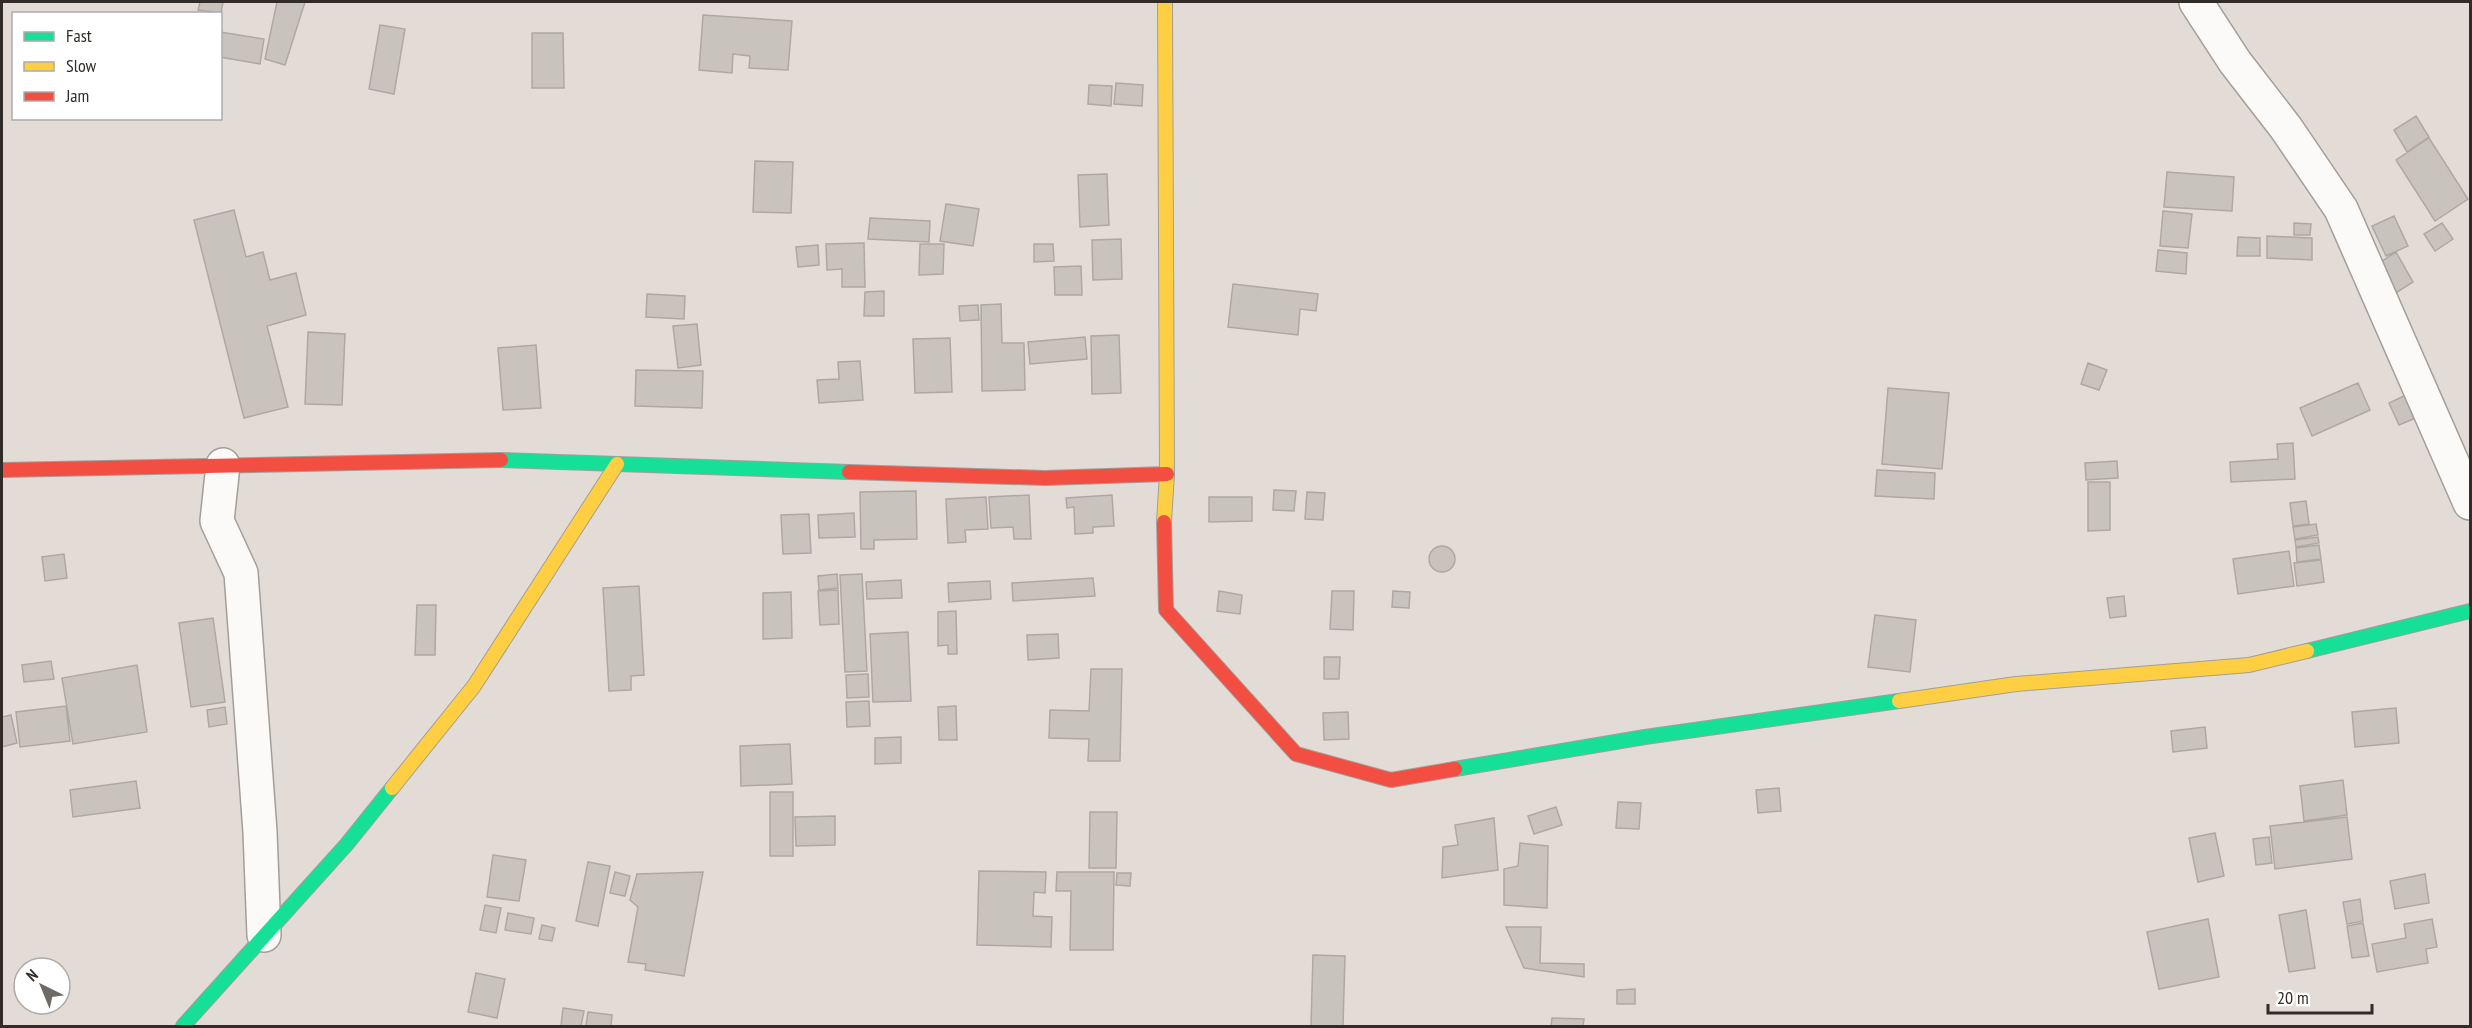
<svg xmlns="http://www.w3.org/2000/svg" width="2472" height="1028" font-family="'PT Sans Narrow',sans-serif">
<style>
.building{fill:#c9c3be;stroke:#aea8a3;stroke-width:1.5}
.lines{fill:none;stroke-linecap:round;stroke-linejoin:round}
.street-casing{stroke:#a39e99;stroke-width:36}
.fast-casing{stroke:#a39e99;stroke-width:16}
.slow-casing{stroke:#a39e99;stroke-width:16}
.jam-casing{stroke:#a39e99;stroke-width:16}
.street{stroke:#fbfaf9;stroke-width:33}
.fast{stroke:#16e098;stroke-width:14}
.slow{stroke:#ffcf43;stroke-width:14}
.jam{stroke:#f24e42;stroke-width:14}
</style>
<rect width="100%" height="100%" fill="#e3dcd6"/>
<!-- building -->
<path class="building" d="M 200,2 L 223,2 L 221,13 L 198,10 Z
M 277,2 L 305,2 L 285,65 L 265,59 Z
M 703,15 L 792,21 L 788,70 L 749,68 L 750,56 L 733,54 L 732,73 L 699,70 Z
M 380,25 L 405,29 L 394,94 L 369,89 Z
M 220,32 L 264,39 L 260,64 L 220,57 Z
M 532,33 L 563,33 L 564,88 L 532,88 Z
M 1116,83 L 1143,85 L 1142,106 L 1114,104 Z
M 1089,85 L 1112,86 L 1111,106 L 1088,104 Z
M 2416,116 L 2429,137 L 2407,152 L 2394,130 Z
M 2429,138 L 2468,199 L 2435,221 L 2396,160 Z
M 755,161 L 793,162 L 791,213 L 753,212 Z
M 2167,172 L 2234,177 L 2232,211 L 2164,207 Z
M 1107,174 L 1109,225 L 1080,227 L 1078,175 Z
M 946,204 L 979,209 L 973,246 L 940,241 Z
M 234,210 L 246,257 L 263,252 L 270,280 L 296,273 L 306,315 L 267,326 L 288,407 L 244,418 L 194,220 Z
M 2163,211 L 2192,214 L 2188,248 L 2160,246 Z
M 2394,216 L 2408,246 L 2386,256 L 2372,226 Z
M 870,218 L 930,221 L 929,242 L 868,239 Z
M 2294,223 L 2311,224 L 2310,235 L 2294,235 Z
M 2442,223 L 2453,239 L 2435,251 L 2424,234 Z
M 2267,236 L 2312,238 L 2312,260 L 2267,258 Z
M 2238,237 L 2260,238 L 2260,256 L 2237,256 Z
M 1121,239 L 1122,279 L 1093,280 L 1092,240 Z
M 864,243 L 865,287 L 842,287 L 842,269 L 827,270 L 826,244 Z
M 920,244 L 944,244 L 943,274 L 919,275 Z
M 1034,244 L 1053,244 L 1054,261 L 1034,262 Z
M 818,245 L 819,265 L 798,267 L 796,247 Z
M 2158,250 L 2187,253 L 2186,274 L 2156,271 Z
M 2396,252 L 2413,282 L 2391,296 L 2373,267 Z
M 1081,266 L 1082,295 L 1055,295 L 1054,267 Z
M 1233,284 L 1318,294 L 1316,311 L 1300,309 L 1298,335 L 1228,327 Z
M 884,291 L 884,316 L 864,316 L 865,292 Z
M 647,294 L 685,296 L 684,319 L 646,317 Z
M 1001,304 L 1002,343 L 1024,343 L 1025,390 L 982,391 L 981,305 Z
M 978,305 L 979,320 L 960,321 L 959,306 Z
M 697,324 L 701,365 L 678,368 L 673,326 Z
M 308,332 L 345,334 L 342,405 L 305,404 Z
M 1119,335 L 1121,393 L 1092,394 L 1091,336 Z
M 1085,337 L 1087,359 L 1030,364 L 1028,342 Z
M 950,338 L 952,392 L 915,393 L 913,339 Z
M 536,345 L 541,408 L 503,410 L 498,348 Z
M 860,361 L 863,400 L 819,403 L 817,380 L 839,379 L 838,362 Z
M 2088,363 L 2107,370 L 2099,390 L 2081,384 Z
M 636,370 L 703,371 L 702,408 L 635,406 Z
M 2358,383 L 2370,410 L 2312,436 L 2300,408 Z
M 1888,388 L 1949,393 L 1942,469 L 1882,464 Z
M 2408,394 L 2418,417 L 2399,425 L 2389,403 Z
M 2293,443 L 2295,479 L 2231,482 L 2230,462 L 2278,459 L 2277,444 Z
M 2117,461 L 2118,478 L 2086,480 L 2085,463 Z
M 1877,470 L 1935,473 L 1934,499 L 1875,496 Z
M 2088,482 L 2110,482 L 2110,530 L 2088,531 Z
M 1274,490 L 1296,491 L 1294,511 L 1273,510 Z
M 916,491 L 917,539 L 874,540 L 874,549 L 861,549 L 860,492 Z
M 1307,492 L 1325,493 L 1323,520 L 1305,519 Z
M 1029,495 L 1031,539 L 1014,539 L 1013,527 L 991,528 L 989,497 Z
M 1112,495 L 1114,526 L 1093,527 L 1093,533 L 1075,534 L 1074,507 L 1067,508 L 1066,498 Z
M 986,497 L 988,529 L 965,530 L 966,542 L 948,543 L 946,499 Z
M 1209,497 L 1252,497 L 1252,521 L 1209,522 Z
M 2306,501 L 2309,524 L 2293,526 L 2290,503 Z
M 854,513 L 855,537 L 819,538 L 818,515 Z
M 809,514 L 811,553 L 783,554 L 781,515 Z
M 2316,524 L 2318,535 L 2295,539 L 2293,527 Z
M 2318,537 L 2319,543 L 2296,547 L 2295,540 Z
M 2319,545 L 2321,559 L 2297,562 L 2296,548 Z
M1429 559a13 13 0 1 1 26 0a13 13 0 1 1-26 0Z
M 2289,551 L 2294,586 L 2238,594 L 2233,559 Z
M 64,554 L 67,578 L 45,581 L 42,557 Z
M 2321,560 L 2324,582 L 2297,586 L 2294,563 Z
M 837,574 L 838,588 L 819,590 L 818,576 Z
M 862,574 L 867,671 L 845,672 L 840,575 Z
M 1093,578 L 1095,596 L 1013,601 L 1012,583 Z
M 901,580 L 902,598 L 867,599 L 866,582 Z
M 990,581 L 991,599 L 949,602 L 948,583 Z
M 639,586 L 644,675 L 631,676 L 631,690 L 609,691 L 603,588 Z
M 838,590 L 839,624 L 820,625 L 818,591 Z
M 1219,591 L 1242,595 L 1240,614 L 1217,611 Z
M 1332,591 L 1354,591 L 1353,630 L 1330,629 Z
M 1393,591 L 1410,592 L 1409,608 L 1392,607 Z
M 791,592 L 792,638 L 763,639 L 763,593 Z
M 2124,596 L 2126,616 L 2110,618 L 2107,598 Z
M 417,605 L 436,605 L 435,655 L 415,655 Z
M 956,611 L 957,654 L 948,654 L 948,645 L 938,646 L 938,612 Z
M 1875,615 L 1916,620 L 1910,672 L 1868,667 Z
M 213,618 L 225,702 L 191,707 L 179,623 Z
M 908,632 L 911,701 L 873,702 L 870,634 Z
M 1058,634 L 1059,658 L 1028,660 L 1027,635 Z
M 1324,657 L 1340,657 L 1339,679 L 1324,679 Z
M 51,661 L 54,679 L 24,682 L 22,665 Z
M 137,665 L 147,732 L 73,744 L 62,678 Z
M 1091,669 L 1122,669 L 1120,761 L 1088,761 L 1089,739 L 1049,738 L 1050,710 L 1089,711 Z
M 868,674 L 869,697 L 847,698 L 846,675 Z
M 869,701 L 870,726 L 847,727 L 846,702 Z
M 66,706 L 70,741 L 20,747 L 16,712 Z
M 956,706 L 957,740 L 939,740 L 938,707 Z
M 225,707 L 227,724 L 209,727 L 207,710 Z
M 2396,708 L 2399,743 L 2355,747 L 2352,712 Z
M 1348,712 L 1349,739 L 1324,740 L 1323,713 Z
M 11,715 L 17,743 L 2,747 L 2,717 Z
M 2205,727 L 2207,748 L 2173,752 L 2171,731 Z
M 901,737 L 901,763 L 875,764 L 875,738 Z
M 790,744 L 792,784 L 741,786 L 740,746 Z
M 2343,780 L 2347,815 L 2304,821 L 2300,786 Z
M 136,781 L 140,808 L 73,817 L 70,790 Z
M 1779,788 L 1781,811 L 1758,813 L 1756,790 Z
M 770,792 L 793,792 L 793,856 L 770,856 Z
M 1618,802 L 1641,803 L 1639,829 L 1616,828 Z
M 1556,807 L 1562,825 L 1534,834 L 1528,816 Z
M 1090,812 L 1117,812 L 1116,868 L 1089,868 Z
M 835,816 L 835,845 L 796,846 L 795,817 Z
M 2347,817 L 2352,859 L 2275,869 L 2270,826 Z
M 1494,818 L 1498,870 L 1442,878 L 1443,847 L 1458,845 L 1455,825 Z
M 2215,833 L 2224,876 L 2198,882 L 2189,838 Z
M 2269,837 L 2272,863 L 2256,865 L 2253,839 Z
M 1520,843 L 1548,846 L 1547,908 L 1504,905 L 1504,869 L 1518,866 Z
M 493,855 L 526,860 L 519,901 L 487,897 Z
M 588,862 L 610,866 L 598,926 L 576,921 Z
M 979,871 L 1046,872 L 1045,893 L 1034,892 L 1033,916 L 1052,917 L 1051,947 L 977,945 Z
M 615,872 L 630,876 L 625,896 L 610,893 Z
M 703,872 L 684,976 L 645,970 L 646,964 L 628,962 L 638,907 L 630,900 L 637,874 Z
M 1057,872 L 1114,872 L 1113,950 L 1070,950 L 1071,891 L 1056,891 Z
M 1117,873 L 1131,873 L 1130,886 L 1116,885 Z
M 2425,874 L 2429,903 L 2395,909 L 2390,881 Z
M 2360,899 L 2363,921 L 2347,924 L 2343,902 Z
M 485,905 L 501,908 L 496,933 L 480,930 Z
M 2306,910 L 2315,968 L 2289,972 L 2279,915 Z
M 508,913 L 534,918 L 531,934 L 505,930 Z
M 2208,919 L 2219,977 L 2159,989 L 2147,932 Z
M 2432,919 L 2437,947 L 2426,949 L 2428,963 L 2377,972 L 2372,944 L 2406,938 L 2404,924 Z
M 2363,923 L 2369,956 L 2352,958 L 2347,926 Z
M 542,925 L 555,928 L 552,941 L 539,939 Z
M 1506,927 L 1541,927 L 1540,963 L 1584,964 L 1584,977 L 1524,968 Z
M 1313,955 L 1345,956 L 1343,1026 L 1311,1026 Z
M 476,973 L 505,979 L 497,1018 L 468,1012 Z
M 1635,989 L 1635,1004 L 1617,1004 L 1617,990 Z
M 563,1008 L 584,1011 L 581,1026 L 561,1026 Z
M 588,1012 L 612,1015 L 611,1026 L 586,1026 Z
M 1552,1018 L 1584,1019 L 1583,1026 L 1551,1026 Z"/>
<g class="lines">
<defs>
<path id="street" d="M 2196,2 L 2235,62 L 2286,128 L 2341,209 L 2470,503
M 223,465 L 217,521 L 241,573 L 260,832 L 264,935"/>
<path id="fast" d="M 501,460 L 849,472
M 2307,651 L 2470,611
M 1455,769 L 1645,737 L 1899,701
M 183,1026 L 347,844 L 392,788"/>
<path id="slow" d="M 1164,522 L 1167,474 L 1165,2
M 1899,701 L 2016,684 L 2249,665 L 2307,651
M 392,788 L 474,686 L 617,464"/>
<path id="jam" d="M 2,470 L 501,460
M 849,472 L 1045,478 L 1167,474
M 1164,522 L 1166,610 L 1296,754 L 1391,780 L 1455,769"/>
</defs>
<!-- street casing -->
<use href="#street" class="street-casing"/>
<!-- fast casing -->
<use href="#fast" class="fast-casing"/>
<!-- slow casing -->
<use href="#slow" class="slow-casing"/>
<!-- jam casing -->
<use href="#jam" class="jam-casing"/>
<!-- street -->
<use href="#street" class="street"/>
<!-- fast -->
<use href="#fast" class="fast"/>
<!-- slow -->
<use href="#slow" class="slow"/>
<!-- jam -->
<use href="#jam" class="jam"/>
</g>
<!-- border -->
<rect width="2472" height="1028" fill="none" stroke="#312c27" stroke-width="6"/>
<!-- legend -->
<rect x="12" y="12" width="210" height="108" fill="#ffffff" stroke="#adaba9" stroke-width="1.5"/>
<rect x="24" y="32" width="30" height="9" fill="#16e098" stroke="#adaba9" stroke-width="1.5"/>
<text x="66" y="42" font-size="18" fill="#312c27">Fast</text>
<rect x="24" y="62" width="30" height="9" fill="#ffcf43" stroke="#adaba9" stroke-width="1.5"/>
<text x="66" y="72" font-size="18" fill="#312c27">Slow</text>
<rect x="24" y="92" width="30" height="9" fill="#f24e42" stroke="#adaba9" stroke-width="1.5"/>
<text x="66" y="102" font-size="18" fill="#312c27">Jam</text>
<!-- north arrow -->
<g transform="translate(42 986) rotate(317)"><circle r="28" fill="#ffffff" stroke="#adaba9" stroke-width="1.5"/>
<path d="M0-4.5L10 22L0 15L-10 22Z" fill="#6f6a64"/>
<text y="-9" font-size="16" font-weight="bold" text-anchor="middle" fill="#312c27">N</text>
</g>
<!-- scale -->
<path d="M2268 1004v9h104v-9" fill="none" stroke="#312c27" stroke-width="3"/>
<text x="2277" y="1004" font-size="18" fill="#312c27" stroke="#ffffff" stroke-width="4.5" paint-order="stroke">20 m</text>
</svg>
